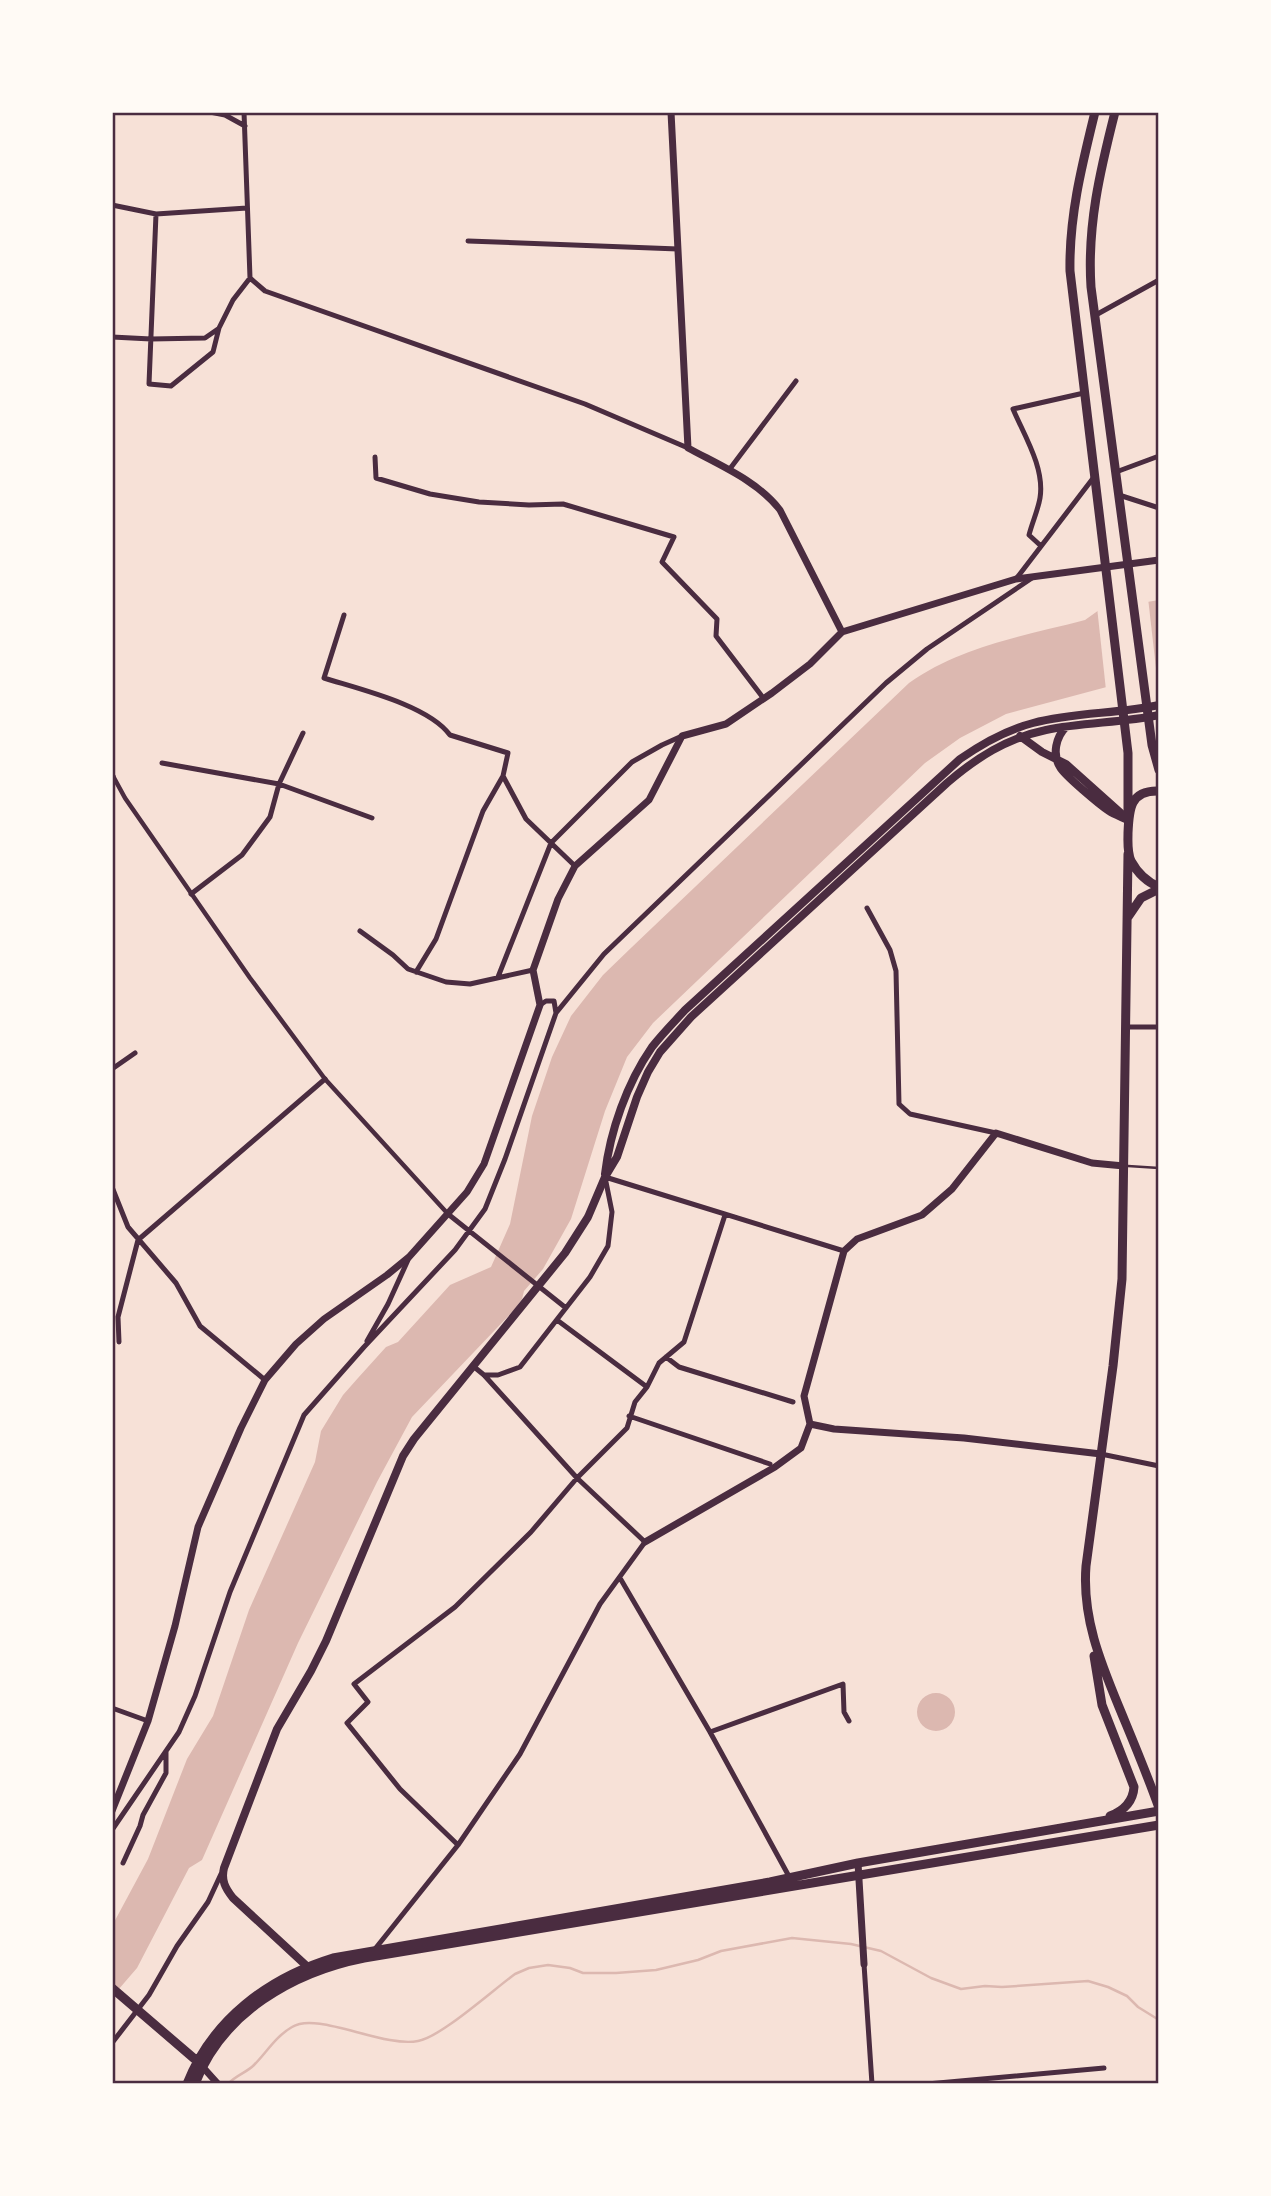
<svg xmlns="http://www.w3.org/2000/svg" width="1271" height="2196" font-family="'DM Sans',sans-serif">
<style>
.water{fill:#dcb8b0}
.pier{fill:#f7e1d7}
.lines{fill:none;stroke-linecap:round;stroke-linejoin:round}
.stream{stroke:#dcb8b0;stroke-width:2.5}
.service{stroke:#4a2c40;stroke-width:2.5}
.pedestrian{stroke:#4a2c40;stroke-width:4.5}
.minor{stroke:#4a2c40;stroke-width:5}
.tertiary{stroke:#4a2c40;stroke-width:7}
.secondary{stroke:#4a2c40;stroke-width:8}
.primary{stroke:#4a2c40;stroke-width:9}
.neatline{fill:none;stroke:#4a2c40;stroke-width:2.5}
</style>
<rect width="100%" height="100%" fill="#f7e1d7"/>
<!-- water -->
<path class="water" d="M 1159,600 L 1159,673 L 1006,714 L 960,738 L 925,763 L 653,1023 L 627,1057 L 605,1111 L 571,1219 L 543,1269 L 524,1291 L 522,1299 L 514,1310 L 412,1417 L 377,1482 L 298,1643 L 202,1860 L 189,1868 L 137,1968 L 112,1997 L 112,1926 L 148,1859 L 187,1759 L 213,1716 L 249,1610 L 315,1462 L 321,1431 L 343,1395 L 358,1378 L 386,1347 L 398,1342 L 450,1285 L 491,1267 L 510,1224 L 532,1116 L 552,1057 L 571,1016 L 603,975 L 632,947 L 909,683 C 961,646 1024,636 1085,620 L 1099,610 Z
M917 1712a19 19 0 1 1 38 0a19 19 0 1 1-38 0Z"/>
<!-- pier -->
<path class="pier" d="M 1148,598 L 1157,677 L 1106,690 L 1097,607 Z"/>
<g class="lines">
<!-- stream -->
<path class="stream" d="M 228,2084 C 236,2075 246,2073 254,2065 C 267,2052 275,2037 292,2027 C 317,2011 383,2048 418,2041 C 441,2037 493,1990 515,1974 L 529,1968 L 548,1965 L 570,1968 L 583,1973 L 616,1973 L 656,1970 L 698,1960 L 721,1951 L 792,1938 L 851,1944 L 881,1951 L 931,1978 L 961,1989 L 985,1986 L 1002,1987 L 1088,1981 L 1108,1987 L 1127,1996 L 1138,2007 L 1159,2020"/>
<!-- service -->
<path class="service" d="M 1128,1166 L 1159,1168"/>
<!-- pedestrian -->
<path class="pedestrian" d="M 113,776 L 125,798 L 250,978 L 325,1079 L 448,1214"/>
<!-- minor -->
<path class="minor" d="M 210,112 L 225,115 L 245,126
M 244,112 L 250,278 L 265,291 L 585,404 L 688,448
M 112,205 L 156,214 L 247,208
M 156,214 L 149,384 L 171,386 L 213,352 L 219,328 L 233,300 L 250,278
M 468,241 L 678,249
M 1094,316 L 1159,280
M 112,337 L 151,339 L 205,338 L 218,329
M 375,457 L 376,478 L 430,494 L 479,502 L 529,505 L 563,504 L 674,537 L 662,562 L 717,619 L 716,636 L 764,699
M 729,470 L 796,381
M 1116,472 L 1159,456
M 1119,495 L 1159,508
M 1041,546 L 1029,535 C 1032,523 1038,510 1040,498 C 1045,468 1024,435 1013,409 L 1084,393
M 1016,579 L 1094,477
M 344,615 L 324,678 C 359,689 428,705 450,735 L 508,753 L 503,776 L 526,819 L 575,866
M 162,763 L 279,784 L 372,818
M 112,774 L 113,776
M 191,894 L 242,855 L 270,817 L 279,784 L 303,733
M 867,908 L 890,950 L 896,971 L 899,1104 L 910,1114 L 996,1133
M 360,931 L 393,955 L 408,969 L 446,982 L 470,984 L 533,970
M 416,972 L 436,939 L 483,811 L 503,776
M 498,977 L 551,843 L 632,762 L 662,745 L 682,736
M 556,1013 L 604,954 L 886,683 L 927,649 L 1032,578
M 1127,1027 L 1159,1027
M 112,1069 L 135,1053
M 112,1187 L 128,1227 L 176,1283 L 200,1326 L 265,1380
M 448,1214 L 566,1308
M 557,1320 L 647,1387
M 367,1341 L 388,1304 L 408,1260
M 119,1342 L 118,1317 L 138,1240 L 325,1079
M 666,1357 L 679,1367 L 793,1402
M 484,1375 L 498,1375 L 520,1367 L 590,1277 L 608,1246 L 612,1212 L 605,1177 L 844,1251
M 629,1416 L 770,1464
M 1101,1454 L 1159,1466
M 620,1578 L 710,1732 L 791,1880
M 112,1708 L 148,1721
M 710,1732 L 843,1684 L 844,1712 L 849,1721
M 112,1830 L 179,1732 L 195,1696 L 230,1592 L 304,1415 L 364,1347 L 455,1250 L 485,1209 L 505,1159 L 556,1013 L 554,1001 L 546,1001 L 540,1005
M 458,1845 L 400,1789 L 347,1723 L 368,1702 L 354,1684 L 455,1607 L 531,1532 L 577,1478 L 627,1428 L 635,1402 L 647,1387 L 659,1363 L 684,1342 L 725,1215
M 123,1863 L 140,1826 L 143,1815 L 166,1773 L 166,1751
M 375,1949 L 458,1845 L 520,1754 L 600,1604 L 645,1542 L 577,1478 L 484,1375 L 473,1366
M 864,1964 L 872,2084
M 112,2043 L 149,1995 L 177,1946 L 208,1902 L 221,1874
M 927,2084 L 1104,2068"/>
<!-- tertiary -->
<path class="tertiary" d="M 671,112 L 688,448 C 719,465 758,481 780,510 L 842,632
M 810,1424 L 804,1396 L 844,1251 L 857,1239 L 922,1215 L 952,1189 L 996,1133 L 1092,1163 L 1124,1166
M 645,1542 L 775,1467 L 801,1448 L 810,1424 L 834,1429 L 964,1438 L 1101,1454
M 112,1811 L 148,1721 L 175,1626 L 198,1527 L 241,1428 L 265,1380 L 296,1344 L 324,1319 L 387,1275 L 409,1257 L 467,1192 L 484,1164 L 540,1005 L 533,970 L 558,899 L 575,866 L 649,800 L 682,736 L 726,724 L 772,693 L 810,664 L 842,632 L 1016,579 L 1159,560
M 858,1863 L 864,1964
M 200,2064 L 218,2084"/>
<!-- secondary -->
<path class="secondary" d="M 1066,727 C 1056,737 1052,754 1060,767 C 1064,775 1100,805 1109,811 C 1115,815 1122,817 1128,820
M 1020,736 L 1042,752 L 1066,764 L 1123,815
M 605,1174 C 610,1131 627,1083 652,1047 C 662,1034 674,1022 685,1010 L 960,759 C 983,743 1006,730 1033,723 C 1074,712 1118,714 1159,705
M 311,1970 L 233,1898 C 225,1888 221,1880 224,1868 L 277,1729 L 311,1671 L 326,1641 L 403,1456 L 414,1439 L 565,1253 L 588,1217 L 605,1177 L 617,1157 L 637,1097 L 648,1072 L 660,1052 L 691,1017 L 947,783 C 976,758 1007,738 1046,730 C 1083,722 1122,723 1159,715"/>
<!-- primary -->
<path class="primary" d="M 1095,112 C 1082,165 1069,216 1070,271 L 1128,753 L 1128,820
M 1115,112 C 1100,171 1087,226 1091,287 L 1152,745 L 1159,770
M 1159,791 C 1130,790 1129,809 1128,833 C 1128,842 1127,852 1131,861 C 1137,872 1147,882 1159,887
M 1128,854 L 1122,1279 L 1113,1366 L 1086,1566 C 1082,1617 1100,1661 1119,1707 C 1133,1741 1147,1774 1159,1808
M 1128,917 L 1141,898 L 1159,889
M 1094,1656 L 1102,1705 L 1134,1787 C 1133,1802 1123,1811 1110,1816
M 112,1988 L 197,2061
M 187,2084 C 212,2020 268,1978 333,1958 L 770,1882 L 858,1863 L 1159,1811
M 195,2084 C 222,2013 293,1972 364,1958 L 1159,1825"/>
</g>
<!-- border -->
<rect width="1271" height="2196" fill="none" stroke="#fffaf5" stroke-width="228"/>
<rect x="114" y="114" width="1043" height="1968" class="neatline"/>
</svg>
